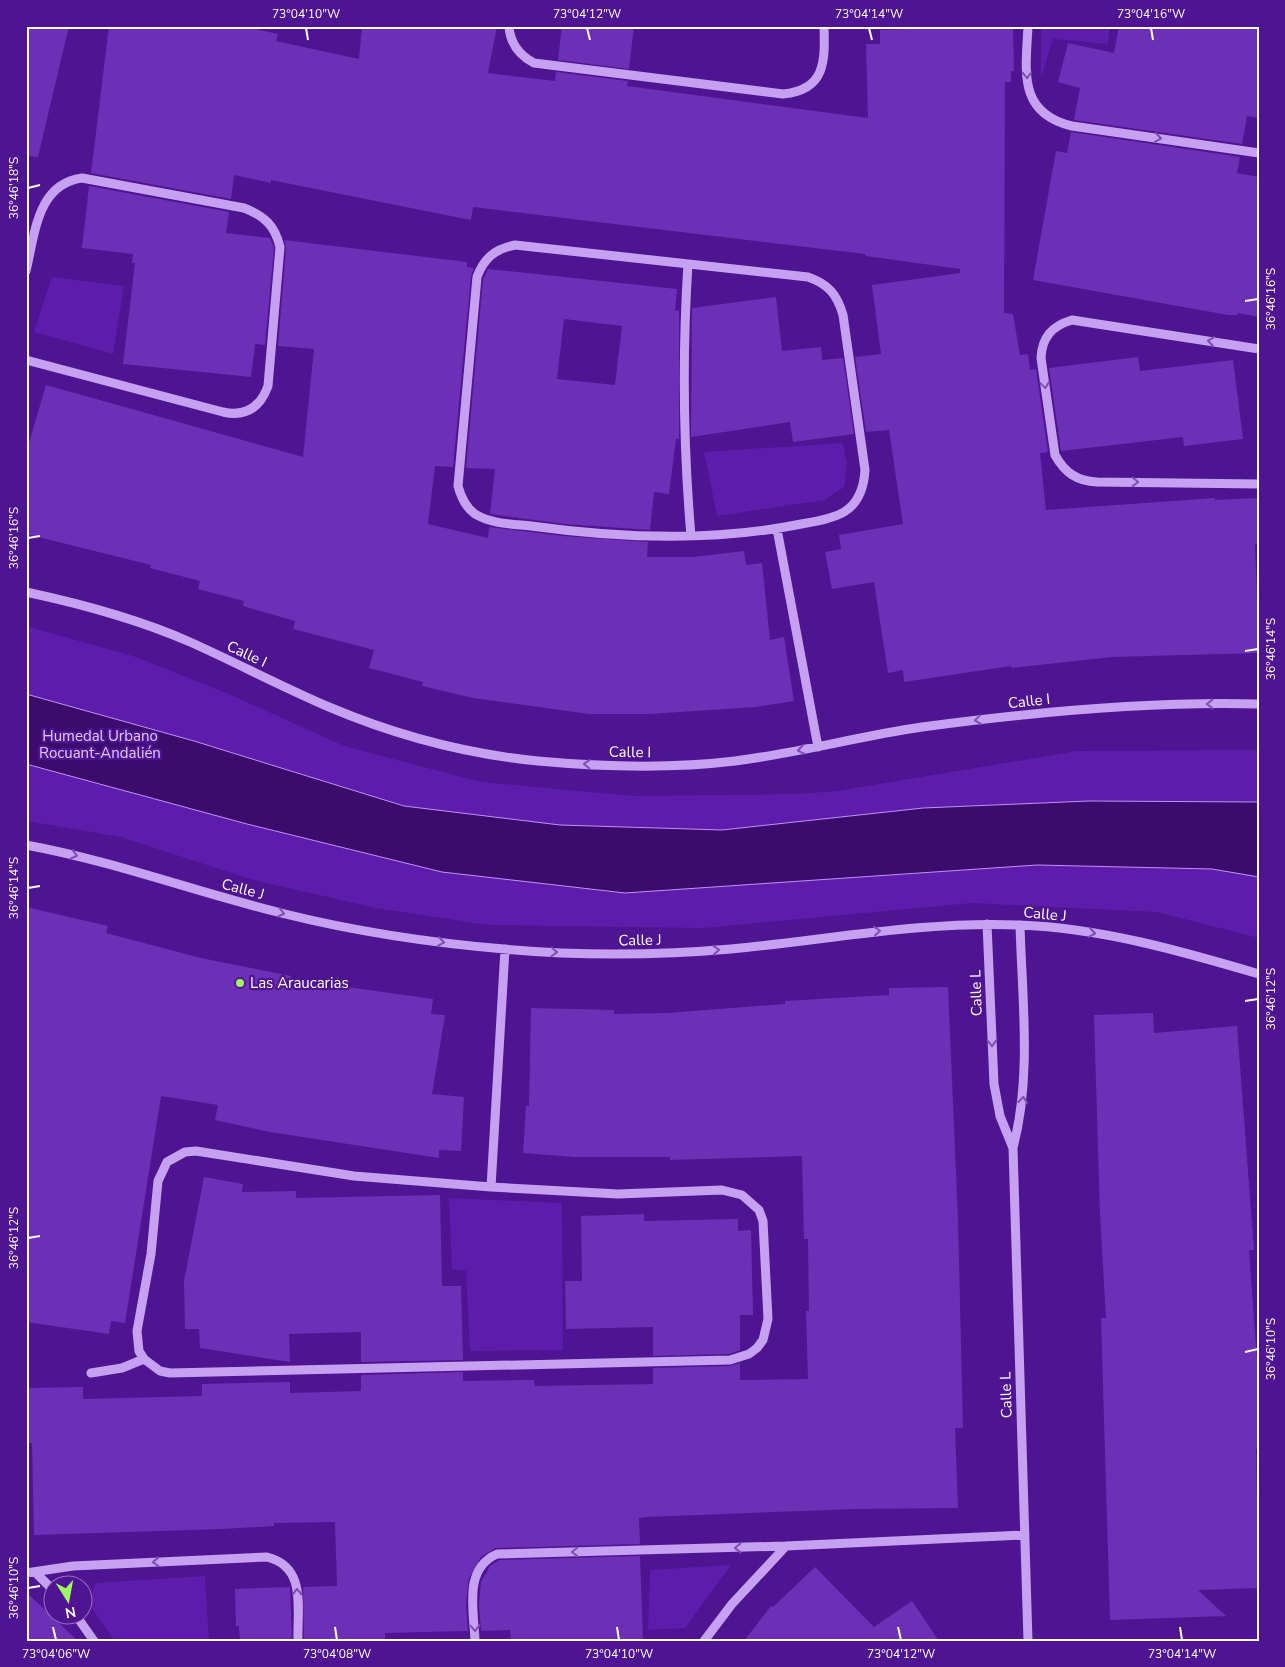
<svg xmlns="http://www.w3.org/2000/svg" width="1285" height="1667" font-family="'Nunito Sans',sans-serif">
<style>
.green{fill:#5d1cab}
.water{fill:#3b0c6e;stroke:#be93f4}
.building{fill:#6d2fb5;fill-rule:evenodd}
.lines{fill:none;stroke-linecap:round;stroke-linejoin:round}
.minor{stroke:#c6a1f1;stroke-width:9}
.oneway{stroke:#7f4cb7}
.ticks{fill:none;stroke:#fff;stroke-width:2}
.poi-dot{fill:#9dff61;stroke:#4f1491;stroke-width:2}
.labels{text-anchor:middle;stroke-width:4.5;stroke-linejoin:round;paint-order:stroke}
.street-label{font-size:15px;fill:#fff;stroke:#4f1491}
.park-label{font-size:15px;fill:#e0c8fc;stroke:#4f1491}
.poi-label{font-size:15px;fill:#fff;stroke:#4f1491;text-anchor:start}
.neatline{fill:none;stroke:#fff;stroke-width:2}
.ticks-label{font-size:12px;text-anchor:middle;fill:#fff}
</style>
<rect width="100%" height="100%" fill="#4f1491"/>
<!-- green -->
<path class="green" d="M 1041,26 L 1110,26 L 1108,44 L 1053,39 L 1041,77 Z
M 52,277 L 124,286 L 113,354 L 34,332 Z
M 843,443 L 847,465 L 844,487 L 825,500 L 717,516 L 704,452 Z
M 26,626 L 133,656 L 229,694 L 344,746 L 481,782 L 633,796 L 796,794 L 837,791 L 1077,751 L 1259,750 L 1259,938 L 1157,912 L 972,903 L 703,928 L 488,925 L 376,908 L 253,880 L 121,837 L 26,821 Z
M 449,1198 L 562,1203 L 563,1350 L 470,1351 L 466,1271 L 452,1269 Z
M 731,1565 L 685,1628 L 648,1630 L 650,1570 Z
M 205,1576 L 209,1641 L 115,1641 L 89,1604 L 95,1583 Z"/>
<!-- water -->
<path class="water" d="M 26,694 L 194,741 L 404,806 L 560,825 L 722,830 L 923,808 L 1089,801 L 1259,802 L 1259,877 L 1212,869 L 1037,865 L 625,893 L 442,872 L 247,824 L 26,764 Z"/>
<!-- building -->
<path class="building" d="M 26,26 L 69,26 L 38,157 L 26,156 Z
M 109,26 L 241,26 L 278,34 L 276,41 L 359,59 L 362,26 L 497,26 L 488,73 L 555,81 L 556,72 L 628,81 L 627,86 L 868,118 L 866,44 L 880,44 L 880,30 L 1013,26 L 1014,71 L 1011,71 L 1011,82 L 1005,82 L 1004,313 L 1013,314 L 1020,355 L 1028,354 L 1030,370 L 1036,369 L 1048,452 L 1040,453 L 1046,510 L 1215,498 L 1215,500 L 1259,498 L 1259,544 L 1255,544 L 1259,653 L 1112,657 L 1012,668 L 1011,666 L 904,682 L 903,670 L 888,673 L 874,582 L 832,589 L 825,552 L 841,549 L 839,535 L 903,524 L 889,430 L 866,432 L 855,357 L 881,354 L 872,285 L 960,273 L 960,269 L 866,256 L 865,254 L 473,207 L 471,220 L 271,180 L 271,183 L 234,175 L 231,199 L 91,173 Z
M 562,26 L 634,26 L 629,69 L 558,60 Z
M 1119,26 L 1259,26 L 1259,118 L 1247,116 L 1242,144 L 1074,120 L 1080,88 L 1058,82 L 1068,43 L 1114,53 Z
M 1071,132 L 1240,157 L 1237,173 L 1259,177 L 1259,317 L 1238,313 L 1238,315 L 1228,315 L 1033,280 L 1056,151 L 1067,153 Z
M 89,186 L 229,212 L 226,233 L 270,238 L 274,248 L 265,345 L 255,344 L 251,377 L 123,364 L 135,263 L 132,263 L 133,254 L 82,248 Z
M 284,240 L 467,262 L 467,267 L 474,268 L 471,276 L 453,467 L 435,466 L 428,524 L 488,538 L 489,527 L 563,536 L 648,542 L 647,557 L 693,557 L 744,551 L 746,565 L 762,563 L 770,640 L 784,637 L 794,701 L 756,707 L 649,714 L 589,714 L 473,698 L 422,686 L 423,682 L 369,668 L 374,650 L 293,629 L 295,621 L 243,606 L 244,601 L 198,589 L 200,581 L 150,568 L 151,565 L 26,534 L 26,453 L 46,385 L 303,457 L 314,349 L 278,346 L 286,248 Z
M 488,269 L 677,289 L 675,311 L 679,310 L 679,439 L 676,439 L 669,494 L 654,492 L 650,530 L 565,524 L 490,514 L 495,469 L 466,468 L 483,279 ZM 564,319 L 622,326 L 615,385 L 557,379 Z
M 776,297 L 782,351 L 821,347 L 822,360 L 843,358 L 854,434 L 793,442 L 790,422 L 691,437 L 692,308 Z
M 1138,357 L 1140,371 L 1233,360 L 1243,439 L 1184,446 L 1183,437 L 1061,451 L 1049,368 Z
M 26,907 L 108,926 L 106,933 L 201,958 L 291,976 L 290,979 L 433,999 L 431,1014 L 445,1015 L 432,1094 L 464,1097 L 461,1151 L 439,1150 L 439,1158 L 270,1132 L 215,1120 L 218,1105 L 161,1096 L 125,1323 L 111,1321 L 109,1334 L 26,1322 Z
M 948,987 L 958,1220 L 963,1428 L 955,1428 L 958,1508 L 855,1509 L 646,1517 L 639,1518 L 640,1544 L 496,1548 L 481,1557 L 469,1578 L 466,1604 L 468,1631 L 385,1633 L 385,1641 L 304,1641 L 303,1587 L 337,1586 L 335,1522 L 274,1523 L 274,1526 L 221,1529 L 34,1535 L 32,1443 L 26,1443 L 26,1388 L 83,1387 L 83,1399 L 202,1396 L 202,1384 L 290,1382 L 290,1393 L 361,1391 L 361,1375 L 463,1372 L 463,1381 L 534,1380 L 535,1386 L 653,1384 L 653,1368 L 730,1366 L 740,1363 L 740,1380 L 808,1379 L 806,1311 L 809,1311 L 808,1239 L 804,1239 L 802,1156 L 670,1160 L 670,1157 L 574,1157 L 523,1153 L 526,1106 L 529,1106 L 531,1008 L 614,1010 L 614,1014 L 667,1013 L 785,1004 L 785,1001 L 819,999 L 889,995 L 889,988 Z
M 1153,1013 L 1154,1033 L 1237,1026 L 1254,1250 L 1249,1250 L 1257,1360 L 1259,1449 L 1256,1449 L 1259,1588 L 1198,1590 L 1226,1616 L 1110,1620 L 1101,1318 L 1106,1318 L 1100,1215 L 1094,1015 Z
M 204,1177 L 243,1184 L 242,1192 L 296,1191 L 296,1198 L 440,1195 L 442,1286 L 461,1286 L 463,1360 L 361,1362 L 361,1332 L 289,1334 L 290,1362 L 200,1348 L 199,1329 L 185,1329 L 184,1281 Z
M 644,1214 L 644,1221 L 738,1219 L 738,1231 L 751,1230 L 753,1315 L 740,1315 L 740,1350 L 729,1354 L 653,1356 L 653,1327 L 566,1329 L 565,1281 L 582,1281 L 581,1216 Z
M 640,1556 L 643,1641 L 511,1641 L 510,1630 L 481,1631 L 479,1604 L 481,1582 L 490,1566 L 499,1560 Z
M 815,1567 L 874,1627 L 912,1601 L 939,1641 L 744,1641 L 771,1606 L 773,1607 Z
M 290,1587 L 292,1641 L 240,1641 L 239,1626 L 236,1626 L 235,1589 Z
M 26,1592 L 78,1641 L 26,1641 Z"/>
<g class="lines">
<!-- minor -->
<path class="minor" d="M 509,26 C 510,44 519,55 534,63 L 783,94 C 826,90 825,61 824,26
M 1028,26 C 1026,70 1017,113 1072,126 L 1259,153
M 515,245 L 808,277 C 828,284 837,294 843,315 L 865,470 C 864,487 859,503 844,512 C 830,520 811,522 796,525 C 710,542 618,538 531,526 C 513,524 491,524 475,514 C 465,507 461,497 458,486 L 477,277 C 484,258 495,249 515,245 Z
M 688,264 C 682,357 683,443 691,536
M 26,271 C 35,234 37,184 82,178 L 244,208 C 265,216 275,226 280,247 L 268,386 C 260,408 245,417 223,412 L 26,360
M 1259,349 L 1072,320 C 1052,326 1042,337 1041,358 L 1055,455 C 1065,473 1077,481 1097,482 L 1259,484
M 777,529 L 818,747
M 26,592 C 82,604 138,619 190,642 C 237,663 282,687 329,707 C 395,735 466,754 538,761 C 603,767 669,769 735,761 C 798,753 860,736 922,727 C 1033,712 1147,701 1259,704
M 26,845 C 113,861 196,892 281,913 C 373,936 467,948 561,953 C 618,955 674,954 731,949 C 827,940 922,921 1019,925 C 1101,928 1181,951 1259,974
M 987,924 L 994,1084 L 1000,1116 L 1013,1148
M 1020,925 C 1022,999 1032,1076 1013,1148 L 1028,1641
M 196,1151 L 354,1176 L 491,1187 L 618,1194 L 722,1190 L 742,1195 L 759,1210 L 763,1221 L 768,1319 L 763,1340 L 757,1348 L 749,1354 L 730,1360 L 170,1373 L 160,1371 L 144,1359 L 139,1351 L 137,1331 L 151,1254 L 158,1181 L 167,1162 L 185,1152 Z
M 491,1187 L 505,949
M 91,1373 L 122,1368 L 144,1359
M 26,1573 L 73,1566 L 267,1557 C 307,1567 297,1608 298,1641
M 36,1573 L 52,1589
M 75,1614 L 94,1641
M 475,1641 C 474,1610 463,1569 497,1554 L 786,1546 L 1025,1535
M 704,1641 L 732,1604 L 786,1546"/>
</g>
<!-- one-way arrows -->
<defs><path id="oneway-chevron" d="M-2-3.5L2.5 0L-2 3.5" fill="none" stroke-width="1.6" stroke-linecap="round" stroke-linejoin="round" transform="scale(1.25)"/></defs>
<g class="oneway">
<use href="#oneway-chevron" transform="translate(1027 75) rotate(88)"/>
<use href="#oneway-chevron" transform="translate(1158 138) rotate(8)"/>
<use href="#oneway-chevron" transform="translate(1211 341) rotate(-171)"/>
<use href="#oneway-chevron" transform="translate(1045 385) rotate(82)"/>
<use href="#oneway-chevron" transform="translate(1135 482) rotate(1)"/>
<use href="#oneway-chevron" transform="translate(1210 704) rotate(180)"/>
<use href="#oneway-chevron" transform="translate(978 720) rotate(173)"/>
<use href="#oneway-chevron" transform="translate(801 750) rotate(170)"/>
<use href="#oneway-chevron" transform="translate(587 764) rotate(-177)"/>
<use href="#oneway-chevron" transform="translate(74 855) rotate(14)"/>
<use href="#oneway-chevron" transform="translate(281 913) rotate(14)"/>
<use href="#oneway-chevron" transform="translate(877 931) rotate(-5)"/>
<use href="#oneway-chevron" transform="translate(1092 933) rotate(10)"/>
<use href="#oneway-chevron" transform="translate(441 942) rotate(8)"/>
<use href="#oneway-chevron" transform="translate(716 950) rotate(-4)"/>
<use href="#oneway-chevron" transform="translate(554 952) rotate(3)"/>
<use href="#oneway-chevron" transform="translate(992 1043) rotate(88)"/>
<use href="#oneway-chevron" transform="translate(1023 1100) rotate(-84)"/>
<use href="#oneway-chevron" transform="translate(738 1548) rotate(179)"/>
<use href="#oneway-chevron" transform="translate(575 1552) rotate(179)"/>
<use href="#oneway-chevron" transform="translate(156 1562) rotate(177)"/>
<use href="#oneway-chevron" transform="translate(297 1592) rotate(-93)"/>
<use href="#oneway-chevron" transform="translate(475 1628) rotate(88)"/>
</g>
<!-- ticks -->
<path class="ticks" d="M 306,28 L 308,40M 587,28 L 590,40M 869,28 L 872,40M 1151,28 L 1153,40M 28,188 L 40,185M 1245,301 L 1258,299M 28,538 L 40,536M 1245,651 L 1258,649M 28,888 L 40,886M 1245,1001 L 1258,999M 28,1238 L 40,1236M 1245,1352 L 1258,1349M 28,1588 L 40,1586M 53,1627 L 56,1640M 335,1627 L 337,1640M 617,1627 L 619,1640M 898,1627 L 901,1640M 1180,1627 L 1182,1640"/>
<!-- markers -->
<circle class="poi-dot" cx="240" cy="983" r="5"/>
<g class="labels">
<!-- street labels -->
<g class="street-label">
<text transform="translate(247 654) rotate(25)" y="5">Calle I</text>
<text transform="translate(1029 701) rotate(-6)" y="5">Calle I</text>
<text transform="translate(630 752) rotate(1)" y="5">Calle I</text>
<text transform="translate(243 889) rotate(15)" y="5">Calle J</text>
<text transform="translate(1045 914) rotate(5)" y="5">Calle J</text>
<text transform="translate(640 940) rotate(-1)" y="5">Calle J</text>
<text transform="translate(976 993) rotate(-92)" y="5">Calle L</text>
<text transform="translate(1006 1395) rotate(-92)" y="5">Calle L</text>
</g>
<!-- park labels -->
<g class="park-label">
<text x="100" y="741">Humedal Urbano<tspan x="100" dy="17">Rocuant-Andalién</tspan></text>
</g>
<!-- poi labels -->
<g class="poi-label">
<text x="250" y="988">Las Araucarias</text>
</g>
</g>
<!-- border -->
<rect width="1285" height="1667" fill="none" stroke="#4f1491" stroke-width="55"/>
<!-- north arrow -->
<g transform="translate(68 1600) rotate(169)"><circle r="24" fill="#4f1491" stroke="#9572bd"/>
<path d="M0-4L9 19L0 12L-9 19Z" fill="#9dff61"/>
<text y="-8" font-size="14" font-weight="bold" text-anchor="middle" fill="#ffffff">N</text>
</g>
<rect x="28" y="28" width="1230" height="1612" class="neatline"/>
<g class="ticks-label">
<text x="306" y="18">73°04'10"W</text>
<text x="587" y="18">73°04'12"W</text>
<text x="869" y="18">73°04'14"W</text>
<text x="1151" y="18">73°04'16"W</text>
<text transform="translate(14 188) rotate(-90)" y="4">36°46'18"S</text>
<text transform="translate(1271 299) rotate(-90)" y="4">36°46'16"S</text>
<text transform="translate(14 538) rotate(-90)" y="4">36°46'16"S</text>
<text transform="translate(1271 649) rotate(-90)" y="4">36°46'14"S</text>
<text transform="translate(14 888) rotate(-90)" y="4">36°46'14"S</text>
<text transform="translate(1271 999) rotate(-90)" y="4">36°46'12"S</text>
<text transform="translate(14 1238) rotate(-90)" y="4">36°46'12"S</text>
<text transform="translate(1271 1349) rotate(-90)" y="4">36°46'10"S</text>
<text transform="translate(14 1588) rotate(-90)" y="4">36°46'10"S</text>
<text x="56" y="1658">73°04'06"W</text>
<text x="337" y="1658">73°04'08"W</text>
<text x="619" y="1658">73°04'10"W</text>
<text x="901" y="1658">73°04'12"W</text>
<text x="1182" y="1658">73°04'14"W</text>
</g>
</svg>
